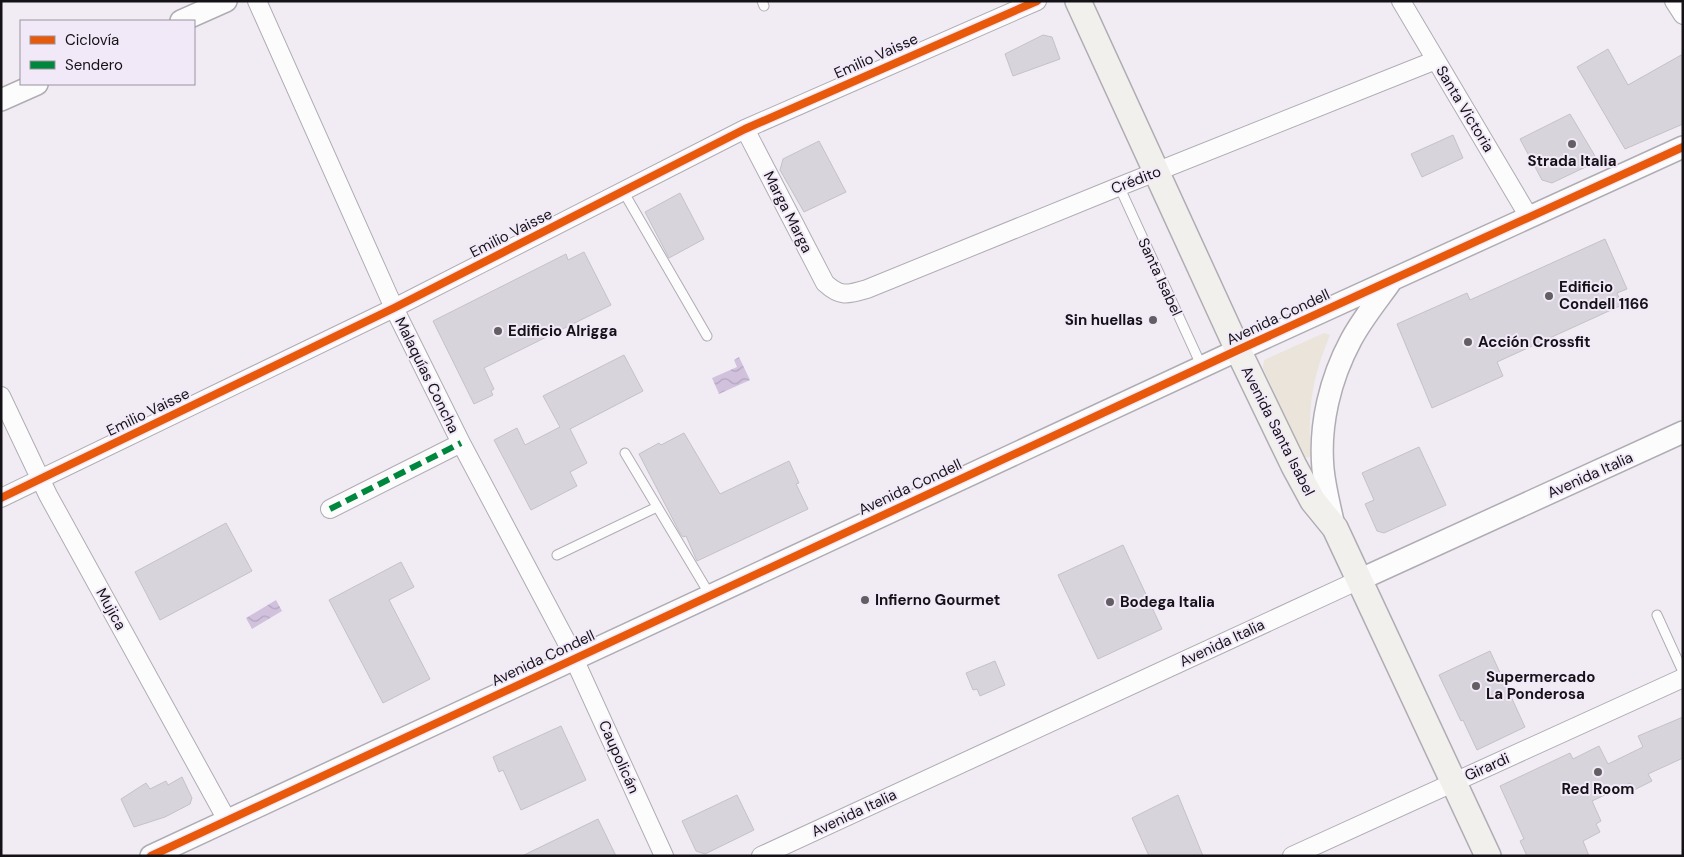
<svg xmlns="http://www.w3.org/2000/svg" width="1684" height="857" font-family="'DM Sans',sans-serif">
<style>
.green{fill:#eae4da}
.water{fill:url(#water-waves)}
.building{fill:#d8d4db;stroke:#c4c1c7}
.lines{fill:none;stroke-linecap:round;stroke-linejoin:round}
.service-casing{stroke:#b0acb3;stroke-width:11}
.minor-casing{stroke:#b0acb3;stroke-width:20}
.tertiary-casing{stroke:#b0acb3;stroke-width:24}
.secondary-casing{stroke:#b0acb3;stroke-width:28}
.service{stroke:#fdfcfd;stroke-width:9}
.minor{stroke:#fdfcfd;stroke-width:18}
.tertiary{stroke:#fdfcfd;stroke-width:21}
.secondary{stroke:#f2f0ed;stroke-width:25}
.quiet{stroke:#00873e;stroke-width:6;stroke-dasharray:12 6;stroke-linecap:butt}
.cycleway-casing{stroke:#f1e9f8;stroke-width:11}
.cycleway{stroke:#e8590c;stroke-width:8}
.poi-dot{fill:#625e64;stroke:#f1e9f8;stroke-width:2}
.labels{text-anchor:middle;stroke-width:4;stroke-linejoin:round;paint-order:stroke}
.street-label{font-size:15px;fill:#151217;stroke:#f1e9f8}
.poi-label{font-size:15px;font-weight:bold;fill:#151217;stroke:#f1e9f8;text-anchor:start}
</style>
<defs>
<pattern id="water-waves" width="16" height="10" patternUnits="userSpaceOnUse" patternTransform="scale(1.25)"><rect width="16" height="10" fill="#d1c1dd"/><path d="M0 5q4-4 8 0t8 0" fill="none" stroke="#b3a5bd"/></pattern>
</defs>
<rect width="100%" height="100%" fill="#f1ecf4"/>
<!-- green -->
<path class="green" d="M 1324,333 L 1330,335 C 1312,378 1307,410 1311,457 L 1305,458 L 1263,368 L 1264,360 Z"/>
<!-- water -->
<path class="water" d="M 739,357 L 750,380 L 719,394 L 712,378 L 737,367 L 734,360 Z
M 276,600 L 282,611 L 252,629 L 246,618 Z"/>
<!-- building -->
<path class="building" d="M 1043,35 L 1052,37 L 1060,59 L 1013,76 L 1005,54 Z
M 1608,49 L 1628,85 L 1683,54 L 1683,124 L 1625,149 L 1577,67 Z
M 1570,114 L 1598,161 L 1552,183 L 1542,180 L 1520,139 Z
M 1453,135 L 1463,158 L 1422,177 L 1411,154 Z
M 819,141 L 846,192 L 804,212 L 780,170 L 783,159 Z
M 680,193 L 704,239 L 669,258 L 645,212 Z
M 1605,239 L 1627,289 L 1617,293 L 1622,305 L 1497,362 L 1503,376 L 1432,408 L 1397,324 L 1467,293 L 1470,300 Z
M 584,252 L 611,305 L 484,368 L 494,389 L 491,391 L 493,395 L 474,404 L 433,321 L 566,254 L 568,260 Z
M 624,355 L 643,391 L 570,429 L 587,463 L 570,472 L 577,486 L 531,510 L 494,440 L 517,428 L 525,445 L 560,427 L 543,396 Z
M 684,433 L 720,494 L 789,461 L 799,483 L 796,484 L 808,509 L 697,561 L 686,536 L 683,537 L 680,533 L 639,454 L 659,443 L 661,445 Z
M 1419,447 L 1446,505 L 1384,533 L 1377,531 L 1365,504 L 1374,500 L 1362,473 Z
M 226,523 L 252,571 L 160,620 L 135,572 Z
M 1123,545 L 1162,629 L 1098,659 L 1058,575 Z
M 401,562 L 414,587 L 389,600 L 430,679 L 383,703 L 329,600 Z
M 1490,651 L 1525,727 L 1477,750 L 1463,720 L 1461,721 L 1439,675 Z
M 995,661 L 1005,685 L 980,696 L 977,689 L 973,690 L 966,673 Z
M 1683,717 L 1683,758 L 1648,774 L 1652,781 L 1634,790 L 1630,783 L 1592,801 L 1601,821 L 1596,824 L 1600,832 L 1583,841 L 1589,856 L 1527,856 L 1520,841 L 1524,839 L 1500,786 L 1570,753 L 1573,759 L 1599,746 L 1608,764 L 1643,747 L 1638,736 Z
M 561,726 L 586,780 L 521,810 L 503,770 L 499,772 L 493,757 Z
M 182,777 L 192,798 L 190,804 L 165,817 L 134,827 L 121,799 L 146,783 L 150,789 L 166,781 L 168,785 Z
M 737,795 L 754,830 L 705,854 L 696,851 L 682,821 Z
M 1178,795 L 1203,856 L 1149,856 L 1132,818 Z
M 598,819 L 616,856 L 522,856 Z"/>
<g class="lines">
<defs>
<path id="service" d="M 762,1 L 764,6
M 1119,186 L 1202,367
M 623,191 L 707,336
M 625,453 L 710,595
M 557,555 L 657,507
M 1657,615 L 1683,672"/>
<path id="minor" d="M 257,1 L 394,308 L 461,443 L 565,639 L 664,856
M 1401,1 L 1529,217
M 1674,1 L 1683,15
M 745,129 L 825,283 C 840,297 847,295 867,289 L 1113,189 L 1436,60
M 1,396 L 48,495 L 227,820
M 1,498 L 394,308 L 745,129 L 1037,1
M 330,509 L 461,443
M 761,856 L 1359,580
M 1292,856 L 1683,678"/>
<path id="tertiary" d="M 181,21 L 226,1
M 1,100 L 37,84
M 1334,526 C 1330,507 1325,489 1323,469 C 1319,425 1330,379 1351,340 C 1362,319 1378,300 1392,280
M 1359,580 L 1683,432
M 151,856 L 1238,350 L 1683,147"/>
<path id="secondary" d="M 1078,1 L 1238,350 L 1294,466 L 1313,501 L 1335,528 L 1488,856"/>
</defs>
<!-- service casing -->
<use href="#service" class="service-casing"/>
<!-- minor casing -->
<use href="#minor" class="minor-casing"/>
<!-- tertiary casing -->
<use href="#tertiary" class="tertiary-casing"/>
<!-- secondary casing -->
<use href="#secondary" class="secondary-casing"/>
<!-- service -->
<use href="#service" class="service"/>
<!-- minor -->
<use href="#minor" class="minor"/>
<!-- tertiary -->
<use href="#tertiary" class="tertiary"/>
<!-- secondary -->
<use href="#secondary" class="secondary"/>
<!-- quiet -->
<path class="quiet" d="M 330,509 L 461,443"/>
<defs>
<path id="cycleway" d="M 1,498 L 394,308 L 745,129 L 1037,1
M 151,856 L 1238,350 L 1683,147"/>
</defs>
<!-- cycleway casing -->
<use href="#cycleway" class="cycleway-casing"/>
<!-- cycleway -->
<use href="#cycleway" class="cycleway"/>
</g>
<!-- markers -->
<g class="poi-dot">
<circle cx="1572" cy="144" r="5"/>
<circle cx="1549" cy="296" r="5"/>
<circle cx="1153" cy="320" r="5"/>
<circle cx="498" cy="331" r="5"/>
<circle cx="1468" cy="342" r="5"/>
<circle cx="865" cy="600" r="5"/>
<circle cx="1110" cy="602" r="5"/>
<circle cx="1476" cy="686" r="5"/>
<circle cx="1598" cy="772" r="5"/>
</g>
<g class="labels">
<!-- street labels -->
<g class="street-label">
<text transform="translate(876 56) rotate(-24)" y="5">Emilio Vaisse</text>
<text transform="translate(1465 109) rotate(59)" y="5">Santa Victoria</text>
<text transform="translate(1136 180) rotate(-21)" y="5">Crédito</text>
<text transform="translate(788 212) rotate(63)" y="5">Marga Marga</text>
<text transform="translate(511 233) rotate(-27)" y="5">Emilio Vaisse</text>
<text transform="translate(1160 277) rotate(65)" y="5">Santa Isabel</text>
<text transform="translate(1278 317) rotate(-25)" y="5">Avenida Condell</text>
<text transform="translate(427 375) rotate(64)" y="5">Malaquías Concha</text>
<text transform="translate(148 412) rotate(-26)" y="5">Emilio Vaisse</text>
<text transform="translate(1278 431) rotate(63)" y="5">Avenida Santa Isabel</text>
<text transform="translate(1590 475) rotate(-24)" y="5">Avenida Italia</text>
<text transform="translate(910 487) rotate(-25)" y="5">Avenida Condell</text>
<text transform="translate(111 609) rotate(61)" y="5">Mujica</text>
<text transform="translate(1222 643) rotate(-25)" y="5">Avenida Italia</text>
<text transform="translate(543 658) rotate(-25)" y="5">Avenida Condell</text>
<text transform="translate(619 757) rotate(66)" y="5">Caupolicán</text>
<text transform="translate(1487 767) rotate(-24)" y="5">Girardi</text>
<text transform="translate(854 813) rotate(-25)" y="5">Avenida Italia</text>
</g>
<!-- poi labels -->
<g class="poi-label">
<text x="1572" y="166" text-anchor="middle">Strada Italia</text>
<text x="1559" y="292">Edificio<tspan x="1559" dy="17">Condell 1166</tspan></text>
<text x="1143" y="325" text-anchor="end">Sin huellas</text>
<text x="508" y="336">Edificio Alrigga</text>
<text x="1478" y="347">Acción Crossfit</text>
<text x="875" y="605">Infierno Gourmet</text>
<text x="1120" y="607">Bodega Italia</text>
<text x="1486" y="682">Supermercado<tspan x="1486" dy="17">La Ponderosa</tspan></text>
<text x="1598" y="794" text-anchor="middle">Red Room</text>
</g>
</g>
<!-- border -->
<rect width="1684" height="857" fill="none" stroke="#151217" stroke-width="5"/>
<!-- legend -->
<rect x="20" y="20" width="175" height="65" fill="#f1e9f8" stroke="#99939e"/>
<rect x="30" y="36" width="25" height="8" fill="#e8590c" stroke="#99939e"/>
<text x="65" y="45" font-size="15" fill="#151217">Ciclovía</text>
<rect x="30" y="61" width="25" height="8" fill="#00873e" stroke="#99939e"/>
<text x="65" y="70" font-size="15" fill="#151217">Sendero</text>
</svg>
